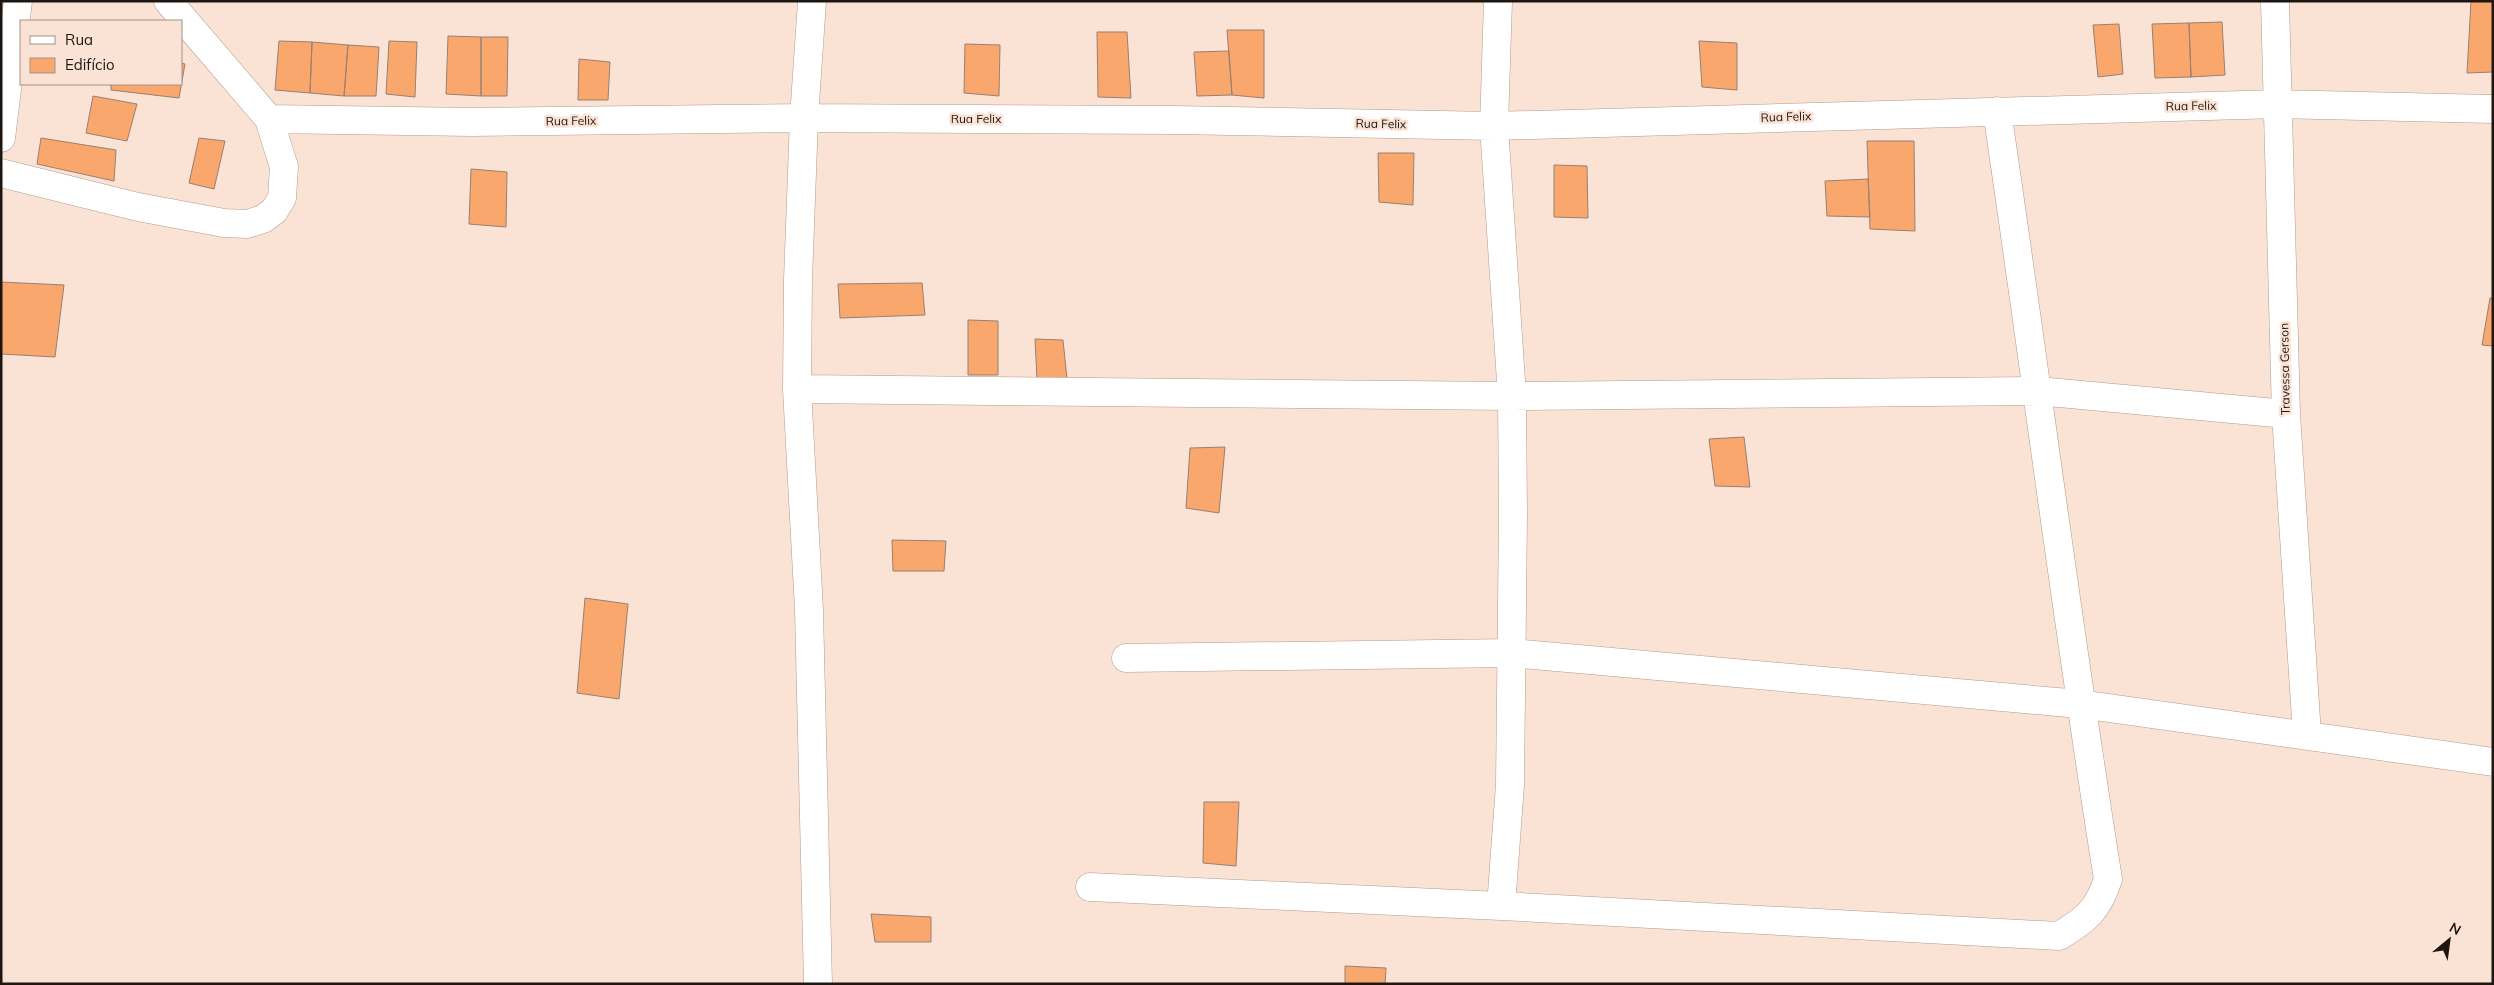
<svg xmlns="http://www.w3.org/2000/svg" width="2494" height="985" font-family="Mulish,sans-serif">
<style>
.building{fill:#f9a76c;stroke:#968174}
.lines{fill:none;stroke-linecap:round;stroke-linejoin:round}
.minor-casing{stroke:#b19b8e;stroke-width:29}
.minor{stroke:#fff;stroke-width:28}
.labels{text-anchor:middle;stroke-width:5;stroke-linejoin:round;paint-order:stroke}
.street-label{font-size:12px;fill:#1e1611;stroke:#fae3d5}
</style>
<rect width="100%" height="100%" fill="#fae3d5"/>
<!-- building -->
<path class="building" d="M 2471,1 L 2493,1 L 2493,72 L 2467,73 Z
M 2222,22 L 2225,75 L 2191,77 L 2189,23 Z
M 2189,23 L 2191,77 L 2155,78 L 2152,24 Z
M 2119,24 L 2123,74 L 2098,77 L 2093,25 Z
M 1227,30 L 1264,30 L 1264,98 L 1232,95 Z
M 1097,32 L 1127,32 L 1131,98 L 1098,97 Z
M 448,36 L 481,37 L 481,96 L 446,94 Z
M 481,37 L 508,37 L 507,96 L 481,96 Z
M 279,41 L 312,42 L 310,93 L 275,90 Z
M 389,41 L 417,42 L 415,97 L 386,94 Z
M 1699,41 L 1737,43 L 1737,90 L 1702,87 Z
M 312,42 L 348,45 L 344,96 L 310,93 Z
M 965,44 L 1000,45 L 999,96 L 964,93 Z
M 348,45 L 379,47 L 376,96 L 344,96 Z
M 1229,51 L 1232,95 L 1197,96 L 1194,52 Z
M 579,59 L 610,62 L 608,100 L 578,100 Z
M 181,63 L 185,64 L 179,98 L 111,90 L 111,84 L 181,84 Z
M 93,96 L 137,104 L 127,141 L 86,133 Z
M 41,138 L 116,150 L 114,181 L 37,164 Z
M 199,138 L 225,141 L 214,189 L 189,183 Z
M 1867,141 L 1914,141 L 1915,231 L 1870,229 Z
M 1378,153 L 1414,153 L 1413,205 L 1379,202 Z
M 1554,165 L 1587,166 L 1588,218 L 1554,217 Z
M 471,169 L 507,172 L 506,227 L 469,224 Z
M 1868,179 L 1870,217 L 1827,216 L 1825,181 Z
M 1,282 L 64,285 L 55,357 L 1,354 Z
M 922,283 L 925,315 L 840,318 L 838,284 Z
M 2490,298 L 2493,298 L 2493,346 L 2482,345 Z
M 968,320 L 998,321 L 998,375 L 968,375 Z
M 1035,339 L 1063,340 L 1067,379 L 1037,379 Z
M 1744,437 L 1750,487 L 1715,486 L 1709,439 Z
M 1225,447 L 1219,513 L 1186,508 L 1190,448 Z
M 892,540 L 946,541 L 944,571 L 893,571 Z
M 585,598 L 628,604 L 619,699 L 577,693 Z
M 1204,802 L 1239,802 L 1236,866 L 1203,863 Z
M 871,914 L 931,917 L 931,942 L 875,942 Z
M 1345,966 L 1386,968 L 1385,984 L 1345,984 Z"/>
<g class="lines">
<defs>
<path id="minor" d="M 812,1 L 804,118 L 798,280 L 797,389 L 809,610 L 818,984
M 1498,1 L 1494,126 L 1512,396 L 1513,516 L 1510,785 L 1501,906
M 2275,1 L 2286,414 L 2307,735
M 269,119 L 472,122 L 804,118 L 1174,120 L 1494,126 L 2279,104 L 2493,109
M 1,138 L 18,1
M 1,173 L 138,207 L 224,223 L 247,224 L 263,219 L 274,211 L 282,198 L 284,167 L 269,119 L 168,1
M 797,389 L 1512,396 L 2038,391 L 2286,414
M 1126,658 L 1512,653 L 2080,704 L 2493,762
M 1090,887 L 1501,906 L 2059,936 C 2087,919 2098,910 2108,879 C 2067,624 2035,367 1997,111"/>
</defs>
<!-- minor casing -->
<use href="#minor" class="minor-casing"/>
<!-- minor -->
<use href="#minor" class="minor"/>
</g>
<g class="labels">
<!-- street labels -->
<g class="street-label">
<text transform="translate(2191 106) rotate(-1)" y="4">Rua Felix</text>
<text transform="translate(1786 117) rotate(-2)" y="4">Rua Felix</text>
<text x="976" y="123">Rua Felix</text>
<text transform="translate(571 121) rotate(-1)" y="4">Rua Felix</text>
<text transform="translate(1381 124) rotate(1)" y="4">Rua Felix</text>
<text transform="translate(2285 369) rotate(-91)" y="4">Travessa Gerson</text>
</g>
</g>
<!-- border -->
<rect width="2494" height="985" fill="none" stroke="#1e1611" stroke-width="5"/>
<!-- legend -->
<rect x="20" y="20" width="162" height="65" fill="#fae3d5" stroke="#a29187"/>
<rect x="30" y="36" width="25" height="8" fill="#ffffff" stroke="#a29187"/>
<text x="65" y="45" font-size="15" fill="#1e1611">Rua</text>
<rect x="30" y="58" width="25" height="15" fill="#f9a76c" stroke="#a29187"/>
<text x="65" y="70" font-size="15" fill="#1e1611">Edifício</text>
<!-- north arrow -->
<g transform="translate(2449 940) rotate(29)" stroke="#fae3d5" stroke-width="4" paint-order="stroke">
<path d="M0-4L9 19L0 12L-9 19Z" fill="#1e1611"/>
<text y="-8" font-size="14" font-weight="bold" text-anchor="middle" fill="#1e1611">N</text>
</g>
</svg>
